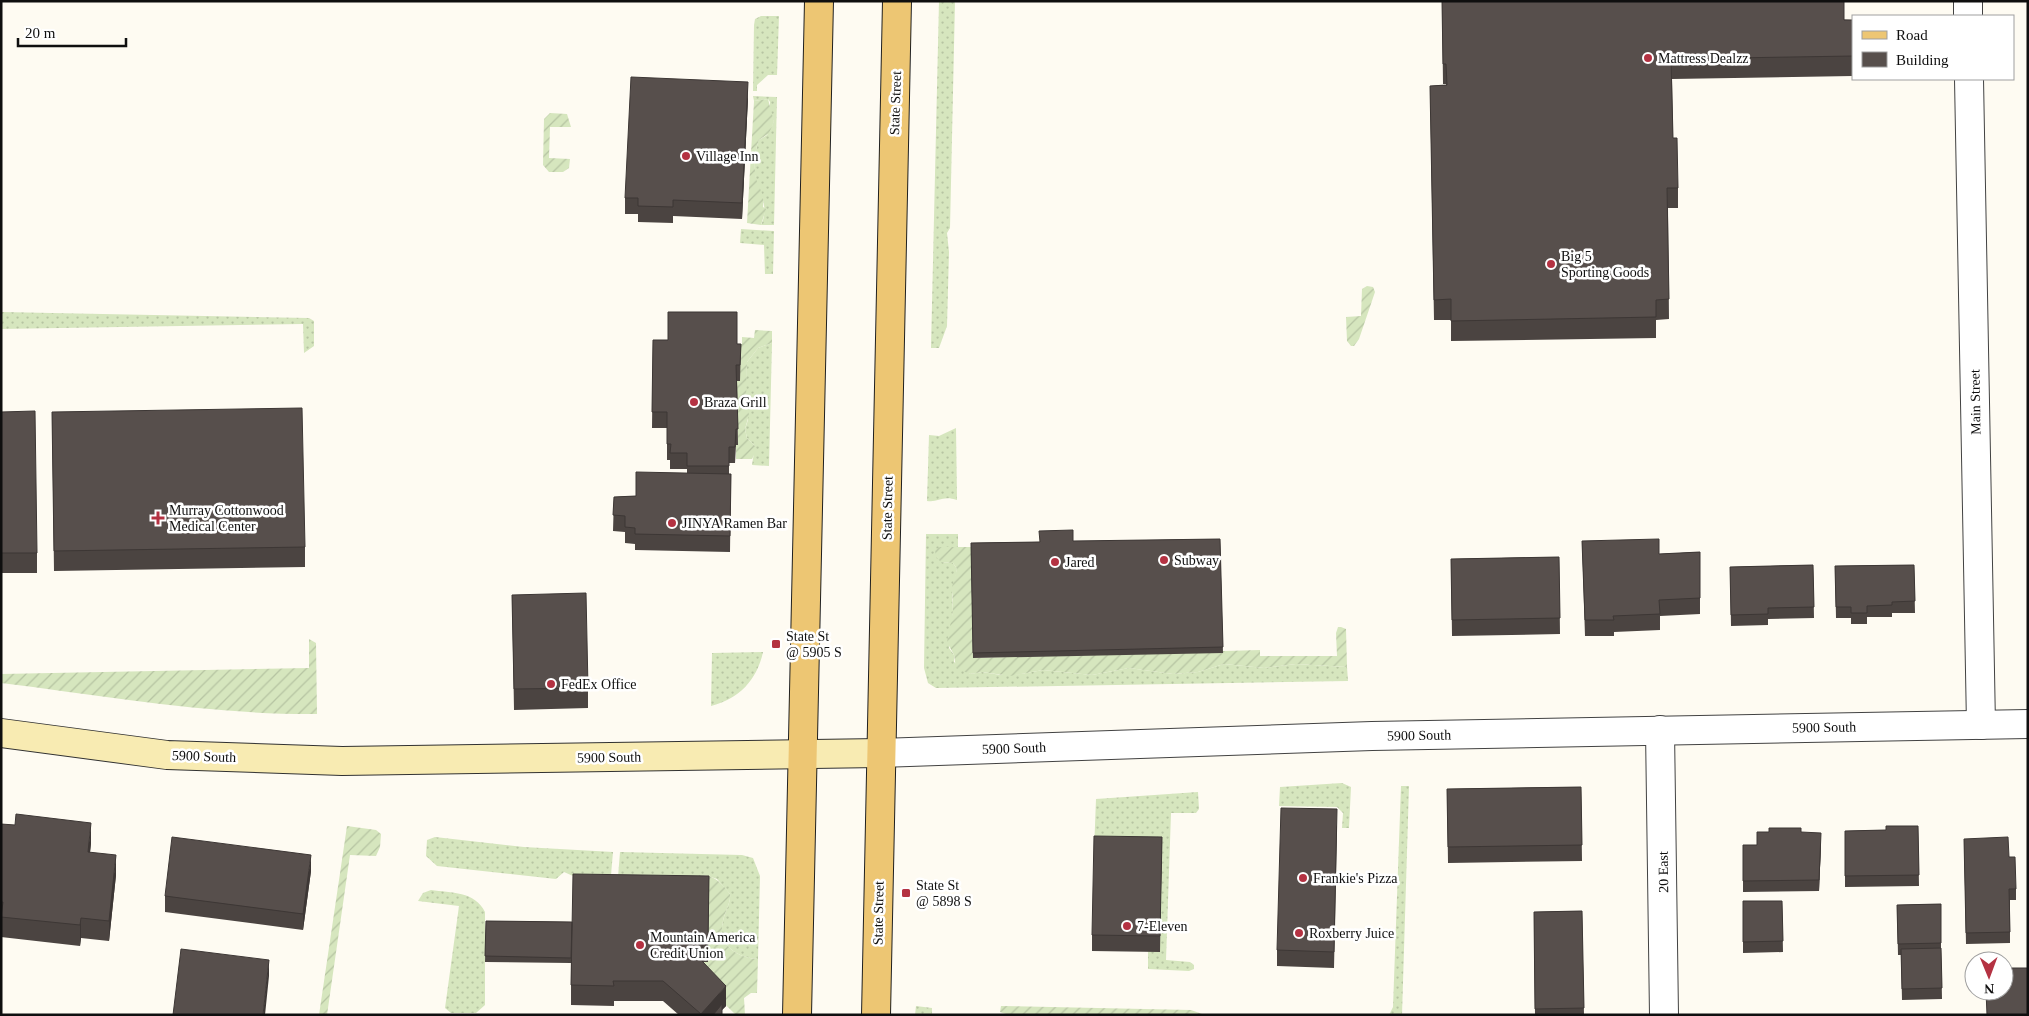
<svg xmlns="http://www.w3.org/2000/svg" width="2029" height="1016" font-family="Georgia,serif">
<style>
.grass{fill:url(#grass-dots)}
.garden{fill:url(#garden-furrows)}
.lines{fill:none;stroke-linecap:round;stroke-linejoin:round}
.minor-casing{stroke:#424242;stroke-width:30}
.tertiary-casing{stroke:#424242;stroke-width:30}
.secondary-casing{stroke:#313131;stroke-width:30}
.primary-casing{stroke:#202020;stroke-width:30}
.minor{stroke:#fff;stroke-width:28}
.tertiary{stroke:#fff;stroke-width:28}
.secondary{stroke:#f8ebb2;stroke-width:28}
.primary{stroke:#edc673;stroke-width:28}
.wall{fill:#4b4441}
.shaded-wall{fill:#3d3735}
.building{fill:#574f4c;stroke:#3d3735}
.poi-dot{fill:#b43242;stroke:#fff;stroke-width:2}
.labels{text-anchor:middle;stroke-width:5;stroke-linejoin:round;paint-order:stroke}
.poi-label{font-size:14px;fill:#0f0f0f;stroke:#fff;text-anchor:start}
.street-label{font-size:14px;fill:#0f0f0f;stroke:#fff}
</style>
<defs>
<pattern id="grass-dots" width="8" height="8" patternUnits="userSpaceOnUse" patternTransform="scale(1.25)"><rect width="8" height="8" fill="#d6e6be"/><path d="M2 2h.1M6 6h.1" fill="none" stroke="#b6c4a2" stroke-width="1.8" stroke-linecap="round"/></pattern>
<pattern id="garden-furrows" width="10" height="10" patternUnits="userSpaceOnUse" patternTransform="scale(1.25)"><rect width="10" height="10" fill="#d6e6be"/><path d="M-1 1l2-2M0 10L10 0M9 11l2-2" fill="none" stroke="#b6c4a2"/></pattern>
</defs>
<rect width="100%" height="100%" fill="#fefbf2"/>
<!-- grass -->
<path class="grass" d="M 939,1 L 955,1 L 950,228 L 947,233 L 949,252 L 947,326 L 939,348 L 931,348 Z
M 761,16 L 779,16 L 777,75 L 768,75 L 757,85 L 757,91 L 753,91 L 754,25 L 755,19 Z
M 753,96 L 777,97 L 774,225 L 761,225 C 768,211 763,197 757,184 C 753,173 754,151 759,140 L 767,135 L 774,122 L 770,113 L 770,102 L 768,99 L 754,101 Z
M 741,229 L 774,231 L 773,274 L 765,274 L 764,245 L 740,243 Z
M 1,312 L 309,318 L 314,321 L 314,346 L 304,353 L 303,324 L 1,329 Z
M 772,343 L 769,466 L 752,465 L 755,446 L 747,438 L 745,429 L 748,420 L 745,397 L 747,362 L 758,348 Z
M 956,428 L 957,500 C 942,495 938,503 927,501 L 929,435 L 939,436 Z
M 926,534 L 958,534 L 958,548 L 944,547 L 941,562 L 953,563 L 957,569 L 952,595 L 953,611 L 949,648 L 954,655 L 954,662 L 970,674 L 982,672 L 1001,675 L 1021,674 L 1043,670 L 1092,675 L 1129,668 L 1173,674 L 1198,672 L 1224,664 L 1264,668 L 1296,664 L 1347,667 L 1348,681 L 936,688 L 928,683 L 924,668 Z
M 763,652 C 757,680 739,699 711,706 L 712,653 Z
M 1342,783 L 1351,787 L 1349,828 L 1342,828 L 1343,813 L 1337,807 L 1279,806 L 1280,787 Z
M 1401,786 L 1409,786 L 1402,1015 L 1389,1015 L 1393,1007 Z
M 1198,792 L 1199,809 L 1196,813 L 1171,813 L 1166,960 L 1190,962 L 1194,965 L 1194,969 L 1189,971 L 1148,969 L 1148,952 L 1094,852 L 1096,799 Z
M 435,837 L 524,847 L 613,852 L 611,875 L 573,876 L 564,872 L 556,879 L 437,866 L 426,856 L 427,840 Z
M 620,852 L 742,855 L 753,858 L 760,876 L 758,959 C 737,958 717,945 723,921 C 725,911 731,903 730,894 L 717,879 L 705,875 L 679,885 L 618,877 Z
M 431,890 C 451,893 475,891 485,912 L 485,1005 L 476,1013 L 451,1013 L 445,1008 L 459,906 L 418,901 L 423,893 Z
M 916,1006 L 932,1008 L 932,1015 L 915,1015 Z"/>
<!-- garden -->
<path class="garden" d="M 768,99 L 774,122 L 769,133 L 759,140 C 754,151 753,174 758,184 C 762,193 764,197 763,207 L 766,209 L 761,225 L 747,223 L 754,101 Z
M 550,113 L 567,114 L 571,127 L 550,127 L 549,158 L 570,159 L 569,168 L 563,172 L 549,172 L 543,165 L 544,119 Z
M 1367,286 L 1373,287 L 1375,292 L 1359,339 L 1354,346 L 1351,346 L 1347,341 L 1346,317 L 1361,316 L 1362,289 Z
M 755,330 L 772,331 L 772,343 L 758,348 L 747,362 L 746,400 L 749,415 L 745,429 L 747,438 L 755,446 L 755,453 L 752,459 L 736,459 L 736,445 L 738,445 L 736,381 L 740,381 L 737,344 L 742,344 L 742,337 L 754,338 Z
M 940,547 L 971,547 L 973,658 L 1260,650 L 1260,656 L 1337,656 L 1336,633 L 1338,627 L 1341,627 L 1346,629 L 1347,667 L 1296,664 L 1264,668 L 1224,664 L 1198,672 L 1173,674 L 1129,668 L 1092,675 L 1043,670 L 1010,676 L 982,672 L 970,674 L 956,668 L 954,655 L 947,642 L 953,611 L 952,587 L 957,569 L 953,563 L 941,562 L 936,557 L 935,550 Z
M 309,639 L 316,643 L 317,714 C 211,715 107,696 1,683 L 1,674 L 309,668 Z
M 347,826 L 376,830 L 381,834 L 380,847 L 376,856 L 350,855 L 327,1015 L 319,1015 Z
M 699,875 C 713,874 722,883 730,894 C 731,903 725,911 723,921 C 717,945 737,958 758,959 L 757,993 L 751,993 L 744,998 L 745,1015 L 736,1015 L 702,982 L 679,885 Z
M 1001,1006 L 1191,1010 L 1205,1015 L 1006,1014 L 1000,1012 Z"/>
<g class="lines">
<defs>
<path id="minor" d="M 1968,1 L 1968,16
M 1969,79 L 1981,725
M 1660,730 L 1664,1015"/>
<path id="tertiary" d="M 880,753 L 1372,736 L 2028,724"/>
<path id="secondary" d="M 1,733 L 167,755 L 342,761 L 880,753"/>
<path id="primary" d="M 797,1015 L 819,1
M 876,1015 L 897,1"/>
</defs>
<!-- minor casing -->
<use href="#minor" class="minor-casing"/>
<!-- tertiary casing -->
<use href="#tertiary" class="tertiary-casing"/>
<!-- secondary casing -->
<use href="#secondary" class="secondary-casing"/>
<!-- primary casing -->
<use href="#primary" class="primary-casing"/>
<!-- minor -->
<use href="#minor" class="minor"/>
<!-- tertiary -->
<use href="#tertiary" class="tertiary"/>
<!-- secondary -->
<use href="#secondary" class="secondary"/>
<!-- primary -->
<use href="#primary" class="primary"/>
</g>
<!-- wall -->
<path class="wall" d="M 1442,1 L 1853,20 L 1853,76 L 1672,79 L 1673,138 L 1678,188 L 1678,208 L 1668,208 L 1669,319 L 1656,320 L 1656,338 L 1451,341 L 1451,320 L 1434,320 L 1430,86 L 1446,85 L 1446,84 L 1443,84 Z
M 748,98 L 742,219 L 673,216 L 673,223 L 638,222 L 638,214 L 625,214 L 625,198 Z
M 653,340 L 741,344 L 740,381 L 737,381 L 738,445 L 736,445 L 735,463 L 729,463 L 729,474 L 731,474 L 730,552 L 635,550 L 635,544 L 625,543 L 625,532 L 613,531 L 614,497 L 636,496 L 687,473 L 687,469 L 670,469 L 670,460 L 667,460 L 667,428 L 652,428 Z
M 1,412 L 37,553 L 37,573 L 1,573 Z
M 52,412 L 305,547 L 305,567 L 54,571 Z
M 1220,539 L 1223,653 L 973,658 L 971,543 Z
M 1582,541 L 1659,554 L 1700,552 L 1700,614 L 1660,616 L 1660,630 L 1614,632 L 1614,636 L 1585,636 Z
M 1559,557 L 1560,634 L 1452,636 L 1451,559 Z
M 1813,565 L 1814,618 L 1768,619 L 1768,625 L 1731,626 L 1730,567 Z
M 1914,565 L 1915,613 L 1892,613 L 1892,617 L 1867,617 L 1867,624 L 1851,624 L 1851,618 L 1836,618 L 1835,566 Z
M 512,595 L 588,688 L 588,708 L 514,710 Z
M 1581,787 L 1582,861 L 1448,863 L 1447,789 Z
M 1,824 L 91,843 L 90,852 L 116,875 L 109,941 L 81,938 L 80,946 L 1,937 Z
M 1337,825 L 1334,968 L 1277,966 L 1277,950 Z
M 1918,826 L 1919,886 L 1845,887 L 1845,831 L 1886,830 Z
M 1801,832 L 1821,844 L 1819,891 L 1743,892 L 1743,845 L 1757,845 Z
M 1162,837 L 1160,952 L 1092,951 L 1092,935 Z
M 1964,839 L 2009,857 L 2016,889 L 2016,900 L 2010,900 L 2010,943 L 1966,944 Z
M 311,871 L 303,930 L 165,912 L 165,896 Z
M 709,876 L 708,962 L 703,962 L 726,1006 L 722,1010 L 722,1015 L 679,1015 L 663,1001 L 614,1001 L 614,1006 L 571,1005 L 571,963 L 485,962 L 486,921 L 572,922 Z
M 1743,901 L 1782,901 L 1783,952 L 1743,953 Z
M 1941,904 L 1941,948 L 1942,999 L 1902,1000 L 1901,955 L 1898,955 L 1897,905 Z
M 1582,911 L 1584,1015 L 1535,1015 L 1534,912 Z"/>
<!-- shaded-wall -->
<path class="shaded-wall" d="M 748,82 L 748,98 L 742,219 L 742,203 Z
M 91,823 L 91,843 L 88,872 L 88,852 Z
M 1821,833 L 1821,844 L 1819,891 L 1819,880 Z
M 116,855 L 116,875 L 109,941 L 109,921 Z
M 311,855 L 311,871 L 303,930 L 303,914 Z
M 81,918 L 81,938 L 80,946 L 80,925 Z
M 269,960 L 269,976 L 265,1015 L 263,1015 Z
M 726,986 L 726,1006 L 722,1010 L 722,1015 L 701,1015 L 701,1014 Z"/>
<!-- building -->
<path class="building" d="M 1442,1 L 1844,1 L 1844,20 L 1853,20 L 1853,56 L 1671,59 L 1673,138 L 1677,138 L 1678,188 L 1667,188 L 1669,299 L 1656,300 L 1656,317 L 1451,321 L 1451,299 L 1434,300 L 1430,86 L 1447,85 L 1446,64 L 1443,64 Z
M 631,77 L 748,82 L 742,203 L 673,200 L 673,207 L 638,206 L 638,198 L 625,198 Z
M 668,312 L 737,312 L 737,344 L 741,344 L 740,365 L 736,365 L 738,429 L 736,429 L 735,447 L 729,447 L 729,466 L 687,466 L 687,453 L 670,453 L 671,444 L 667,444 L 667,412 L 652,412 L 653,340 L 668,340 Z
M 302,408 L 305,547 L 54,551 L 52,412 Z
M 35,411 L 37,553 L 1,553 L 1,412 Z
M 636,472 L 731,474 L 730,536 L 635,534 L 635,528 L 625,527 L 625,516 L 613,515 L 614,497 L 636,496 Z
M 1073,530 L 1073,541 L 1220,539 L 1223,647 L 973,653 L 971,543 L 1040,542 L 1039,531 Z
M 1659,539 L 1659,554 L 1700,552 L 1700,598 L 1659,600 L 1660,614 L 1613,616 L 1614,620 L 1585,620 L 1582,541 Z
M 1559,557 L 1560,618 L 1452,620 L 1451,559 Z
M 1813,565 L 1814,607 L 1768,608 L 1768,614 L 1731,615 L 1730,567 Z
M 1914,565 L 1915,601 L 1892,602 L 1892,605 L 1867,606 L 1867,613 L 1851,613 L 1851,607 L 1836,607 L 1835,566 Z
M 586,593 L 588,688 L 514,689 L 512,595 Z
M 1581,787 L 1582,845 L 1448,847 L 1447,789 Z
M 1281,808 L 1337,809 L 1334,952 L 1277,950 Z
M 16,814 L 91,823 L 88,852 L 116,855 L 109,921 L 81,918 L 80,925 L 1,917 L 3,902 L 1,902 L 1,824 L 15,825 Z
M 1886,826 L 1918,826 L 1919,875 L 1845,876 L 1845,831 L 1886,830 Z
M 1769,828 L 1801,828 L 1801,832 L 1821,833 L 1819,880 L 1743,881 L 1743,845 L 1757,845 L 1757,832 L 1769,832 Z
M 1094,836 L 1162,837 L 1160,936 L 1092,935 Z
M 172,837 L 311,855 L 303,914 L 165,896 Z
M 2008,837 L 2009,857 L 2015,857 L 2016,889 L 2009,889 L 2010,932 L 1966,933 L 1964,839 Z
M 573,874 L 709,876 L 708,942 L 702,942 L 702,961 L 726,986 L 701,1014 L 663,981 L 613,981 L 614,986 L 571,985 Z
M 1743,901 L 1782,901 L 1783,941 L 1743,942 Z
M 1941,904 L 1941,943 L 1898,944 L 1897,905 Z
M 1582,911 L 1584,1008 L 1535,1009 L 1534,912 Z
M 486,921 L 572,922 L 571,958 L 485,956 Z
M 1941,948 L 1942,988 L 1902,989 L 1901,949 Z
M 181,949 L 269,960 L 263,1015 L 173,1015 Z
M 2004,968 L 2028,968 L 2028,1015 L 1987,1015 L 1986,991 L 2004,991 Z
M 722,1004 L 722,1015 L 713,1015 Z"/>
<!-- markers -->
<g class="poi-dot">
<circle cx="1648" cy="58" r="5"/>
<circle cx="686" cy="156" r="5"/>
<circle cx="1551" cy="264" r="5"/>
<circle cx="694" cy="402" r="5"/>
<path d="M155.5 510.5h5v5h5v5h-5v5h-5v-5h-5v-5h5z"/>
<circle cx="672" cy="523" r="5"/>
<circle cx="1164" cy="560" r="5"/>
<circle cx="1055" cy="562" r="5"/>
<rect x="771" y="639" width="10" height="10" rx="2.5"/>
<circle cx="551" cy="684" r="5"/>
<circle cx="1303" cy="878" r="5"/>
<rect x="901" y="888" width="10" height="10" rx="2.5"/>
<circle cx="1127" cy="926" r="5"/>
<circle cx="1299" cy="933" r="5"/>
<circle cx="640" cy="945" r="5"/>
</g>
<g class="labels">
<!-- poi labels -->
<g class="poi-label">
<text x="1658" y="63">Mattress Dealzz</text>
<text x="696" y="161">Village Inn</text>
<text x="1561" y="261">Big 5<tspan x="1561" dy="16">Sporting Goods</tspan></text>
<text x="704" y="407">Braza Grill</text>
<text x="169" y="515">Murray Cottonwood<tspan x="169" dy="16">Medical Center</tspan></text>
<text x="682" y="528">JINYA Ramen Bar</text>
<text x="1174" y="565">Subway</text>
<text x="1065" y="567">Jared</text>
<text x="786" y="641">State St<tspan x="786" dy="16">@ 5905 S</tspan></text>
<text x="561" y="689">FedEx Office</text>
<text x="1313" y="883">Frankie's Pizza</text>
<text x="916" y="890">State St<tspan x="916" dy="16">@ 5898 S</tspan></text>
<text x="1137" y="931">7-Eleven</text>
<text x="1309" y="938">Roxberry Juice</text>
<text x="650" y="942">Mountain America<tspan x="650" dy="16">Credit Union</tspan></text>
</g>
<!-- street labels -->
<g class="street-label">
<text transform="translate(895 103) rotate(-88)" y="5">State Street</text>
<text transform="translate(1975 402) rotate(-91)" y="5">Main Street</text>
<text transform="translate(887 508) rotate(-89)" y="5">State Street</text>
<text transform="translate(1824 727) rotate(-1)" y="5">5900 South</text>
<text transform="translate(1419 735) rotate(-1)" y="5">5900 South</text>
<text transform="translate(1014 748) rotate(-2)" y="5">5900 South</text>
<text transform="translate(204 756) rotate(2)" y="5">5900 South</text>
<text transform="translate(609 757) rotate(-1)" y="5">5900 South</text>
<text transform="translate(1663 872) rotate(-91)" y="5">20 East</text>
<text transform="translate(878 913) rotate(-89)" y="5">State Street</text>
</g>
</g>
<!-- border -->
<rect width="2029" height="1016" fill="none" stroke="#0f0f0f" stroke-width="5"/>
<!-- legend -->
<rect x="1852" y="15" width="162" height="65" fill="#ffffff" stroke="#9f9f9f"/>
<rect x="1862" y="31" width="25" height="8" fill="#edc673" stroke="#9f9f9f"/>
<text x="1896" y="40" font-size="15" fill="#0f0f0f">Road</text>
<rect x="1862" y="52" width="25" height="15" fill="#574f4c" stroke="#9f9f9f"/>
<text x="1896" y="65" font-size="15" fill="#0f0f0f">Building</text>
<!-- north arrow -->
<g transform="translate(1989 976) rotate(179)"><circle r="24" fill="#ffffff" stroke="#9f9f9f"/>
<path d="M0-4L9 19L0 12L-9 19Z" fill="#b43242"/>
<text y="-8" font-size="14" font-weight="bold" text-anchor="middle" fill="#0f0f0f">N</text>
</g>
<!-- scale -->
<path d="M18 38v8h108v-8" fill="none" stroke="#0f0f0f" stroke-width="2.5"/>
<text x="25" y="38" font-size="15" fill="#0f0f0f" stroke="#ffffff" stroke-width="4" paint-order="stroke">20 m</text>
</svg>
